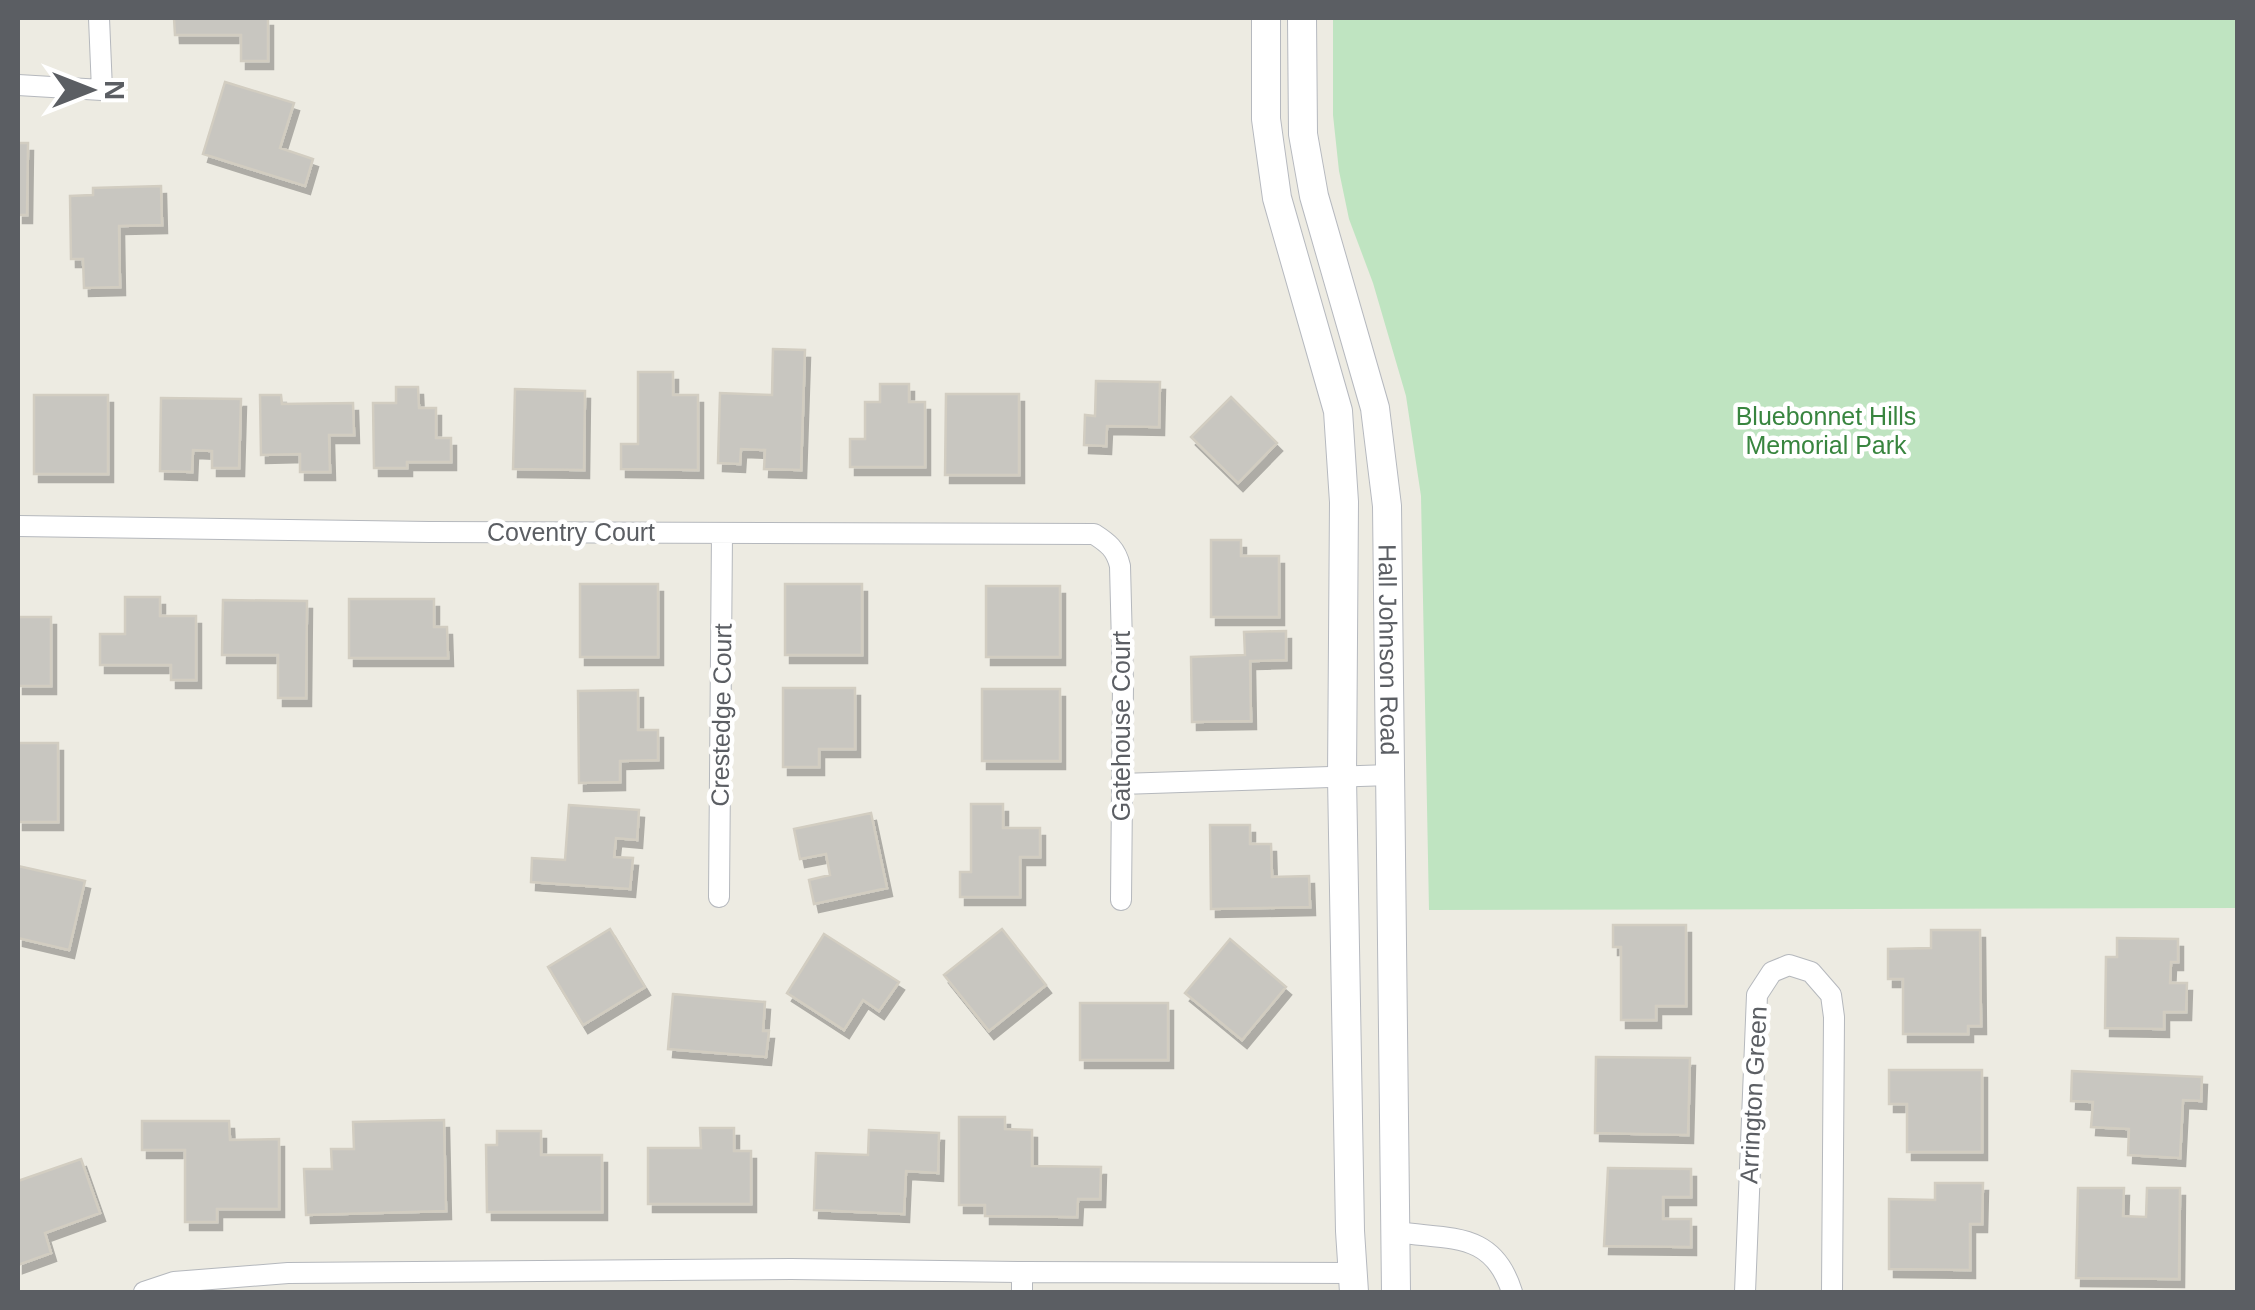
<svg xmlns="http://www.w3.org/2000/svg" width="2255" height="1310" font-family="Arial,sans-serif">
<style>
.green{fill:#bfe4c1}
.building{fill:#c8c6c0;stroke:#d2cdc1;stroke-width:2.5;filter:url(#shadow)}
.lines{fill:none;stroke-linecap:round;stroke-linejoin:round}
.street-casing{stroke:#b5b8bd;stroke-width:22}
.secondary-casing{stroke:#b6b9bf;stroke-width:30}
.street{stroke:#fff;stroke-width:20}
.secondary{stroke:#fff;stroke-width:28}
.labels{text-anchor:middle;stroke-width:9;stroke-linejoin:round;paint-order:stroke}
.park-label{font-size:25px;fill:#38853f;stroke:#fff}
.street-label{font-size:25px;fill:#5b5e63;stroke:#fff}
</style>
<defs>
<filter id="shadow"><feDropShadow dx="5" dy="8" stdDeviation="0" flood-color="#0004"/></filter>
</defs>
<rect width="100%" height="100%" fill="#edebe2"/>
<!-- green -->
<path class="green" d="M 1333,18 L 2237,18 L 2237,908 L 1429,910 L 1421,496 L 1406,396 L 1373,283 L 1349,219 L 1339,171 L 1333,115 Z"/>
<!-- building -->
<path class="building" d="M 174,18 L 268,18 L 268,61 L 241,61 L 241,35 L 175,35 Z
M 225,82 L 294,103 L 280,148 L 313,159 L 305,186 L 203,154 Z
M 18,143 L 28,143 L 27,215 L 18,215 Z
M 161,186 L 162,225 L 119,226 L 120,287 L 84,288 L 83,259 L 71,259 L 70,196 L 93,195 L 93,188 Z
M 773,349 L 805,350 L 801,470 L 764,469 L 765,450 L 741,449 L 740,464 L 718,463 L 720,393 L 772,395 Z
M 638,372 L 673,372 L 673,395 L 698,395 L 698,470 L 621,469 L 621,444 L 638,444 Z
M 1096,381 L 1160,382 L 1159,427 L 1107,426 L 1106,446 L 1084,445 L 1085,415 L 1095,416 Z
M 880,384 L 909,384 L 909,402 L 925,402 L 925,467 L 850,467 L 850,439 L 865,439 L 865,402 L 880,402 Z
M 396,387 L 418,387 L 419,408 L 436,408 L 436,438 L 451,438 L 451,462 L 407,462 L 407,468 L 374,468 L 373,403 L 396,403 Z
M 515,389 L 585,391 L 584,470 L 513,469 Z
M 946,394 L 1019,394 L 1019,475 L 945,475 Z
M 34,395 L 108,395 L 108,474 L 34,474 Z
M 260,395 L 281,395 L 282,404 L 353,403 L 354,435 L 329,435 L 330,472 L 300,472 L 300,454 L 261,455 Z
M 1231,397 L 1277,443 L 1238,483 L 1191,437 Z
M 161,398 L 241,399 L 239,468 L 212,468 L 212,451 L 193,450 L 192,472 L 160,471 Z
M 1211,540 L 1241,540 L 1241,556 L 1279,556 L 1279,617 L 1211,617 Z
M 580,584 L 658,584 L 658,657 L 580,657 Z
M 785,584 L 862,584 L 862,655 L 785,655 Z
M 986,586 L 1060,586 L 1060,657 L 986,657 Z
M 125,597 L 160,597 L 160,616 L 196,616 L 196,680 L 171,680 L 171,665 L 100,665 L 100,634 L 125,634 Z
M 349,599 L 434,599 L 434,627 L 447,627 L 448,658 L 349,658 Z
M 223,600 L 307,601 L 306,698 L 278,698 L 278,655 L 222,655 Z
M 18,617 L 51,617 L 51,686 L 18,686 Z
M 1286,631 L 1286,660 L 1250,661 L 1251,721 L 1192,722 L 1191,657 L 1245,655 L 1244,632 Z
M 783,688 L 855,688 L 855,749 L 819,749 L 819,767 L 783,767 Z
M 982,689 L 1060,689 L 1060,761 L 982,761 Z
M 638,690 L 638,730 L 658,730 L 658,760 L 620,761 L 620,782 L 579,783 L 578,691 Z
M 18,743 L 58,743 L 58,822 L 18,822 Z
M 971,804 L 1003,804 L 1003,828 L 1040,828 L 1040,857 L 1020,857 L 1020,897 L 960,897 L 960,872 L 971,872 Z
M 569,805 L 639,810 L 637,840 L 616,838 L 614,857 L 633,858 L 630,889 L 531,882 L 532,858 L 565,860 Z
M 871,813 L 887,888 L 814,904 L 809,880 L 830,875 L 826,854 L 800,859 L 794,829 Z
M 1210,825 L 1250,825 L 1250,844 L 1271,844 L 1272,877 L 1309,876 L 1310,907 L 1211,909 Z
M 18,866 L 85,881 L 69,950 L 18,938 Z
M 1613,925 L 1686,925 L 1686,1006 L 1656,1006 L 1656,1020 L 1621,1020 L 1621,947 L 1613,947 Z
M 610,929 L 645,987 L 583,1025 L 548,967 Z
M 1002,929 L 1046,985 L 989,1031 L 944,975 Z
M 1931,930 L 1980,930 L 1981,1026 L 1968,1026 L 1968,1034 L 1903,1034 L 1903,979 L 1888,979 L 1888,949 L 1931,948 Z
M 824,934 L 899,982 L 879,1011 L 863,1000 L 844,1030 L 787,993 Z
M 2117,938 L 2178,939 L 2178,962 L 2171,962 L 2170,983 L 2187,983 L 2186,1012 L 2164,1012 L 2164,1029 L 2105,1028 L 2106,957 L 2117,957 Z
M 1230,939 L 1286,987 L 1242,1040 L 1185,993 Z
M 673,994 L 765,1002 L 763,1031 L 769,1031 L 766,1057 L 668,1049 Z
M 1080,1003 L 1168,1003 L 1168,1060 L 1080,1060 Z
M 1596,1057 L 1690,1058 L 1688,1135 L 1595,1133 Z
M 1889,1070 L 1982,1070 L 1982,1152 L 1907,1152 L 1907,1104 L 1889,1104 Z
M 2072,1071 L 2202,1077 L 2201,1101 L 2183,1100 L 2180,1158 L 2128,1155 L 2129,1129 L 2091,1127 L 2093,1102 L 2071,1101 Z
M 959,1117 L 1005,1117 L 1005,1129 L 1032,1130 L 1032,1166 L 1101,1167 L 1100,1199 L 1078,1199 L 1077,1217 L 985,1216 L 985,1205 L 959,1205 Z
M 444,1120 L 446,1211 L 306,1215 L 304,1169 L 332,1169 L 331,1149 L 354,1149 L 353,1122 Z
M 142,1121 L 229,1121 L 230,1140 L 279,1139 L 279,1209 L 217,1209 L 217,1222 L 185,1222 L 185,1150 L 142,1150 Z
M 700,1128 L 734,1128 L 734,1151 L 751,1151 L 751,1204 L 648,1204 L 648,1148 L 701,1148 Z
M 869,1130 L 939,1133 L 938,1173 L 906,1171 L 904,1214 L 814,1210 L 816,1153 L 868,1155 Z
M 497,1131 L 541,1131 L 541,1155 L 602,1155 L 602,1212 L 487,1212 L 486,1145 L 497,1145 Z
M 81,1159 L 100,1213 L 45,1233 L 51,1253 L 18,1265 L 18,1181 Z
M 1608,1168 L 1691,1169 L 1691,1197 L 1663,1197 L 1663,1219 L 1691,1219 L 1691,1247 L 1604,1246 Z
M 1935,1183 L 1983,1183 L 1982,1224 L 1970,1224 L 1970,1270 L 1889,1269 L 1889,1199 L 1935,1200 Z
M 2078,1188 L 2124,1188 L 2123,1216 L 2146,1217 L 2147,1188 L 2180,1188 L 2179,1279 L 2076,1278 Z"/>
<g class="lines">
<defs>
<path id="street" d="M 18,85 L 102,90 L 99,18
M 18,526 L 429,532 L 1094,534 C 1108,543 1116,549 1120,566 L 1123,684 L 1121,900
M 1121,784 L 1390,775
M 719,897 L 722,533
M 1397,1232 C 1451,1240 1493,1231 1512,1292
M 144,1292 L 174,1282 L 288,1273 L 791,1269 L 1022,1272 L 1354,1273
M 1022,1292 L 1022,1272
M 1745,1292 L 1757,995 L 1772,972 L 1789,965 L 1811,972 L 1831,995 L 1834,1017 L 1832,1292"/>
<g id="secondary">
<path d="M 1266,18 L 1266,119 L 1277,198 L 1338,411 L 1344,502 L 1342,777 L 1350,1231 L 1354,1292"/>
<path id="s1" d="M 1302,18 L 1303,134 L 1314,196 L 1375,408 L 1387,506 L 1396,1292"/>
</g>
</defs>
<!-- street casing -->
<use href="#street" class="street-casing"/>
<!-- secondary casing -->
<use href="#secondary" class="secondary-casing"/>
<!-- street -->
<use href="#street" class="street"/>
<!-- secondary -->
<use href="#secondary" class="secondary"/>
</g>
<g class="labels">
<!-- park labels -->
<g class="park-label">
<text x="1826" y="425">Bluebonnet Hills<tspan x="1826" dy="29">Memorial Park</tspan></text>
</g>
<!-- street labels -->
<g class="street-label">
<text x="571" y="541">Coventry Court</text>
<text dy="9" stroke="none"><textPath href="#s1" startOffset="642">Hall Johnson Road</textPath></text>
<text transform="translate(721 715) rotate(-89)" y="9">Crestedge Court</text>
<text transform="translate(1121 726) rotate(-90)" y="9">Gatehouse Court</text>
<text transform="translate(1753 1095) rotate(-87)" y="9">Arrington Green</text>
</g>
</g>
<!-- border -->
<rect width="2255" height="1310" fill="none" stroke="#5b5e63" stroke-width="40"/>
<!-- north arrow -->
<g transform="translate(90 90) rotate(90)" stroke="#ffffff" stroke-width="8" paint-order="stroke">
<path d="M0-8L18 38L0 25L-18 38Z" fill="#5b5e63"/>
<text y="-15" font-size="28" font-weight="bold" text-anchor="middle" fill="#5b5e63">N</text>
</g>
</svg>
